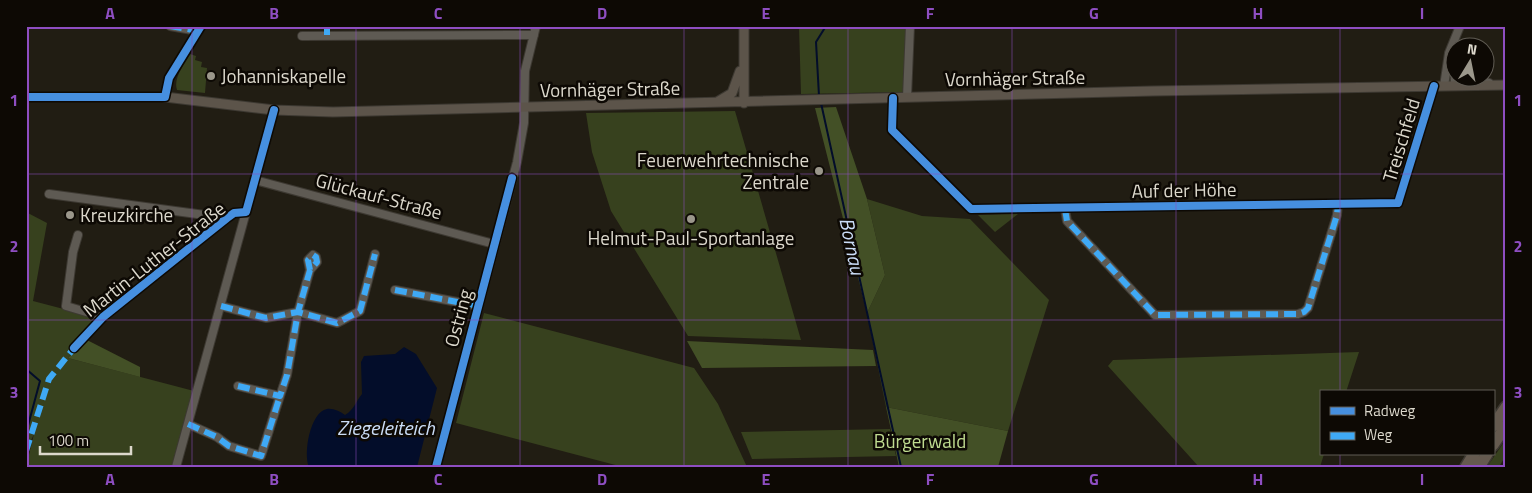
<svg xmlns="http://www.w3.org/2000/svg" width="1532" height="493" font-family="'Titillium Web',sans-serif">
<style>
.green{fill:#37411e}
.forest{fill:#435026}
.water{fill:#030d2a}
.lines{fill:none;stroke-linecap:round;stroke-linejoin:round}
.stream{stroke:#030d2a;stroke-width:2}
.minor-casing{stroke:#3d3932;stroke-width:10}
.major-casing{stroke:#3d3932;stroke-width:11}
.highway-casing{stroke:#3d3932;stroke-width:14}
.minor{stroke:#5e5a53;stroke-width:8}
.major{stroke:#5c544a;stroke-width:9}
.highway{stroke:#655a4f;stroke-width:11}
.quiet{stroke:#3fa9f5;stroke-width:6;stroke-dasharray:12 6;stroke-linecap:butt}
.cycleway-casing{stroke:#0d0904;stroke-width:11}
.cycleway{stroke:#468fdf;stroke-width:8}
.grid{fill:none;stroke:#8e4ec2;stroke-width:1;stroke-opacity:0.55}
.poi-dot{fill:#9b978b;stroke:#0d0904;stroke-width:2}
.labels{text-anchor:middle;stroke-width:5;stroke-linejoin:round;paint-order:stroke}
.poi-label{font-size:19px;fill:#dcd8cc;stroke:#0d0904;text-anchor:start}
.street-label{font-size:19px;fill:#dcd8cc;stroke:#0d0904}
.park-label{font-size:19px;fill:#bfdb90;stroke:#0d0904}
.water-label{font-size:20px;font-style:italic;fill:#cbddf7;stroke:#0d0904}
.neatline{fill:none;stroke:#8e4ec2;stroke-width:2}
.grid-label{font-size:16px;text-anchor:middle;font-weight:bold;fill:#8e4ec2}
</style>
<rect width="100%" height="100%" fill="#211d13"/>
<!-- green -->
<path class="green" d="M 799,26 L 908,26 L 903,92 L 801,94 Z
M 190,54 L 196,56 L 195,60 L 202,62 L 201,67 L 207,68 L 205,93 L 177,90 C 173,78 184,65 190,54 Z
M 735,111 L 801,340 L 688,336 L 611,211 L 592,152 L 586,113 Z
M 867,199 L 922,216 L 970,219 L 1049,300 L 1008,431 L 886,407 L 867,313 L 885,275 Z
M 26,212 L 47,223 L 33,301 L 98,318 L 68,358 L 194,391 L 173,467 L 26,467 L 34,434 L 26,451 Z
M 1018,214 L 995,232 L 978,215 Z
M 484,313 L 694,368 L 718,404 L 747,467 L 623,467 L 456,423 Z
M 1359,352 L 1346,392 L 1321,392 L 1321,454 L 1324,454 L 1320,467 L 1199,467 L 1108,366 L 1113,360 Z
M 890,429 L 896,456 L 752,459 L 741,432 Z
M 1506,439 L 1506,455 L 1499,467 L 1487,467 Z"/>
<!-- forest -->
<path class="forest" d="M 836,107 L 867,199 L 885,275 L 867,313 L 815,108 Z
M 85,339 L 140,367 L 140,377 L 68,358 Z
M 687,341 L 873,350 L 876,366 L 702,368 Z
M 886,407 L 1008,431 L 998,467 L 899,467 Z"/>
<!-- water -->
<path class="water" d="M 404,347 L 416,354 L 437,388 L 417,467 L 309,467 C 303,454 310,412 327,409 C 333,408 341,412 345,415 C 354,410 356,401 362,394 L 361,362 L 364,356 L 395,354 Z"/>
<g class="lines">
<!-- stream -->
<path class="stream" d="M 819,96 L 816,42 L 826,26
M 821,103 L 901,467
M 26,369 L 40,381 L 26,433"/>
<defs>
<path id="minor" d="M 170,26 L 198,31
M 302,36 L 534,35
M 1454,51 L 1455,86
M 1467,78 L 1489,83
M 1444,86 L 1449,53 L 1460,26
M 26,97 L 165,97 L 169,78 L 201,26
M 907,97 L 910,26
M 893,98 L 892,130 L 971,209 L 1398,203 L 1434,86
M 255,180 L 494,244
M 49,194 L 227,218
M 1065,209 L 1067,221 L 1155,315 L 1298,314 L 1304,312 L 1308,308 L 1337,215 L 1338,204
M 78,235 L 73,252 L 66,306 L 103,317
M 395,290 L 478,306
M 221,306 L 266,318 L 298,312 L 337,323 L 360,311 L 375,254
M 74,348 L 103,317 L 227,218 L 234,213 L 246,212 L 274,110
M 238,386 L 280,396 L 287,375 L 298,312 L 310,270 L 317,262 L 316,257 L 313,255 L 308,260 L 310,270
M 188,424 L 217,437 L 229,446 L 261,456 L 280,396
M 176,467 L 246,212
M 436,467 L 517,162 L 524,123 L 525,71 L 536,26"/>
<path id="major" d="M 744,26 L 744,103
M 165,97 L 274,110 L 333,112 L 1153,91 L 1506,85
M 717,102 L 732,93 L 740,71"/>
<path id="highway" d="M 1493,426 L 1506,407
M 1493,445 L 1506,426
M 1466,467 L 1474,454
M 1479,467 L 1487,454"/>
</defs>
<!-- minor casing -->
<use href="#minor" class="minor-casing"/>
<!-- major casing -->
<use href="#major" class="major-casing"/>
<!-- highway casing -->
<use href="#highway" class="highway-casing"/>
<!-- minor -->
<use href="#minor" class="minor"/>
<!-- major -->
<use href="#major" class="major"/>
<!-- highway -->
<use href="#highway" class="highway"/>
<!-- quiet -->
<path class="quiet" d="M 170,26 L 198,31
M 327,26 L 327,35
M 1065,209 L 1067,221 L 1155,315 L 1298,314 L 1304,312 L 1308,308 L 1337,215 L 1338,204
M 395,290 L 478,306
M 221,306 L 266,318 L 298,312 L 337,323 L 360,311 L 375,254
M 238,386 L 280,396 L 287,375 L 298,312 L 310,270 L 317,262 L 316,257 L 313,255 L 308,260 L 310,270
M 188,424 L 217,437 L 229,446 L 261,456 L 280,396
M 26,451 L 49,379 L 74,348"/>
<defs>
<path id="cycleway" d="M 26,97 L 165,97 L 169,78 L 201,26
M 893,98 L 892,130 L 971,209 L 1398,203 L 1434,86
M 74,348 L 103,317 L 227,218 L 234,213 L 246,212 L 274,110
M 436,467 L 512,178"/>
</defs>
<!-- cycleway casing -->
<use href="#cycleway" class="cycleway-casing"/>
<!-- cycleway -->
<use href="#cycleway" class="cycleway"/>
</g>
<!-- grid -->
<path class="grid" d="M 192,26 L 192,467M 356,26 L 356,467M 520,26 L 520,467M 684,26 L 684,467M 848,26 L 848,467M 1012,26 L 1012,467M 1176,26 L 1176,467M 1340,26 L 1340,392M 26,174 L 1506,174M 26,320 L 1506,320M 1340,454 L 1340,467"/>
<!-- markers -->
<g class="poi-dot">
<circle cx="211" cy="76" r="5"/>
<circle cx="819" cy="171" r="5"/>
<circle cx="70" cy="215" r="5"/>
<circle cx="691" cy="219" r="5"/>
</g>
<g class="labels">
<!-- poi labels -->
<g class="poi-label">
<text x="221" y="83">Johanniskapelle</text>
<text x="809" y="167" text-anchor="end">Feuerwehrtechnische<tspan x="809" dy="22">Zentrale</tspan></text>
<text x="80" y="222">Kreuzkirche</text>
<text x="691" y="245" text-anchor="middle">Helmut-Paul-Sportanlage</text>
</g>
<!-- street labels -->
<g class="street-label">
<text transform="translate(1015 78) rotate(-1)" y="7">Vornhäger Straße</text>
<text transform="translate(610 89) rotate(-1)" y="7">Vornhäger Straße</text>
<text transform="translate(1401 140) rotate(-73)" y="7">Treischfeld</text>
<text transform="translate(1184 190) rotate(-1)" y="7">Auf der Höhe</text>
<text transform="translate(379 196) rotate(15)" y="7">Glückauf-Straße</text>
<text transform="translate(154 259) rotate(-38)" y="7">Martin-Luther-Straße</text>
<text transform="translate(458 318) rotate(-75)" y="7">Ostring</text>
</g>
<!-- park labels -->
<g class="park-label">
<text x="920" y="448">Bürgerwald</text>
</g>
<!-- water labels -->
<g class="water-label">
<text transform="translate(852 246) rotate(78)" y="7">Bornau</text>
<text x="386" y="435">Ziegeleiteich</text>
</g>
</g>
<!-- border -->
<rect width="1532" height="493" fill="none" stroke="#0d0904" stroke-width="55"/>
<!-- legend -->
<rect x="1320" y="390" width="175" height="65" fill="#0d0904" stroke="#605c54"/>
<rect x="1330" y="407" width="25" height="8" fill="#468fdf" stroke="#605c54"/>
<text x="1364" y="416" font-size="15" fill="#dcd8cc">Radweg</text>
<rect x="1330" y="432" width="25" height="8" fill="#3fa9f5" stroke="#605c54"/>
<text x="1364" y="440" font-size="15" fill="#dcd8cc">Weg</text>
<!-- north arrow -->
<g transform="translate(1470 62) rotate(10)"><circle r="24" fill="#0d0904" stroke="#605c54"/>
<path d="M0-4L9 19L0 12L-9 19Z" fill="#9b978b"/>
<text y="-8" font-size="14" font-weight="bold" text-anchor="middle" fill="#dcd8cc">N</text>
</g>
<!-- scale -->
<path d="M40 446v8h91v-8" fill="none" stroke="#dcd8cc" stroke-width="2.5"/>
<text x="48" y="446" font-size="15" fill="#dcd8cc" stroke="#0d0904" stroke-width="4" paint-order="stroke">100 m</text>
<rect x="28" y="28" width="1476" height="438" class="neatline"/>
<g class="grid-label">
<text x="110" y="19">A</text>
<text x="274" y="19">B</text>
<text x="438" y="19">C</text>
<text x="602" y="19">D</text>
<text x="766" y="19">E</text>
<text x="930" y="19">F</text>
<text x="1094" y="19">G</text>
<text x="1258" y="19">H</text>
<text x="1422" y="19">I</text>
<text x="14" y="106">1</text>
<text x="1518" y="106">1</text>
<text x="14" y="252">2</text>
<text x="1518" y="252">2</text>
<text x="14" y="398">3</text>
<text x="1518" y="398">3</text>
<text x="110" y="485">A</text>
<text x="274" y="485">B</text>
<text x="438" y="485">C</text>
<text x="602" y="485">D</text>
<text x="766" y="485">E</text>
<text x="930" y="485">F</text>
<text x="1094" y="485">G</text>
<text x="1258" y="485">H</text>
<text x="1422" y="485">I</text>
</g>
</svg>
